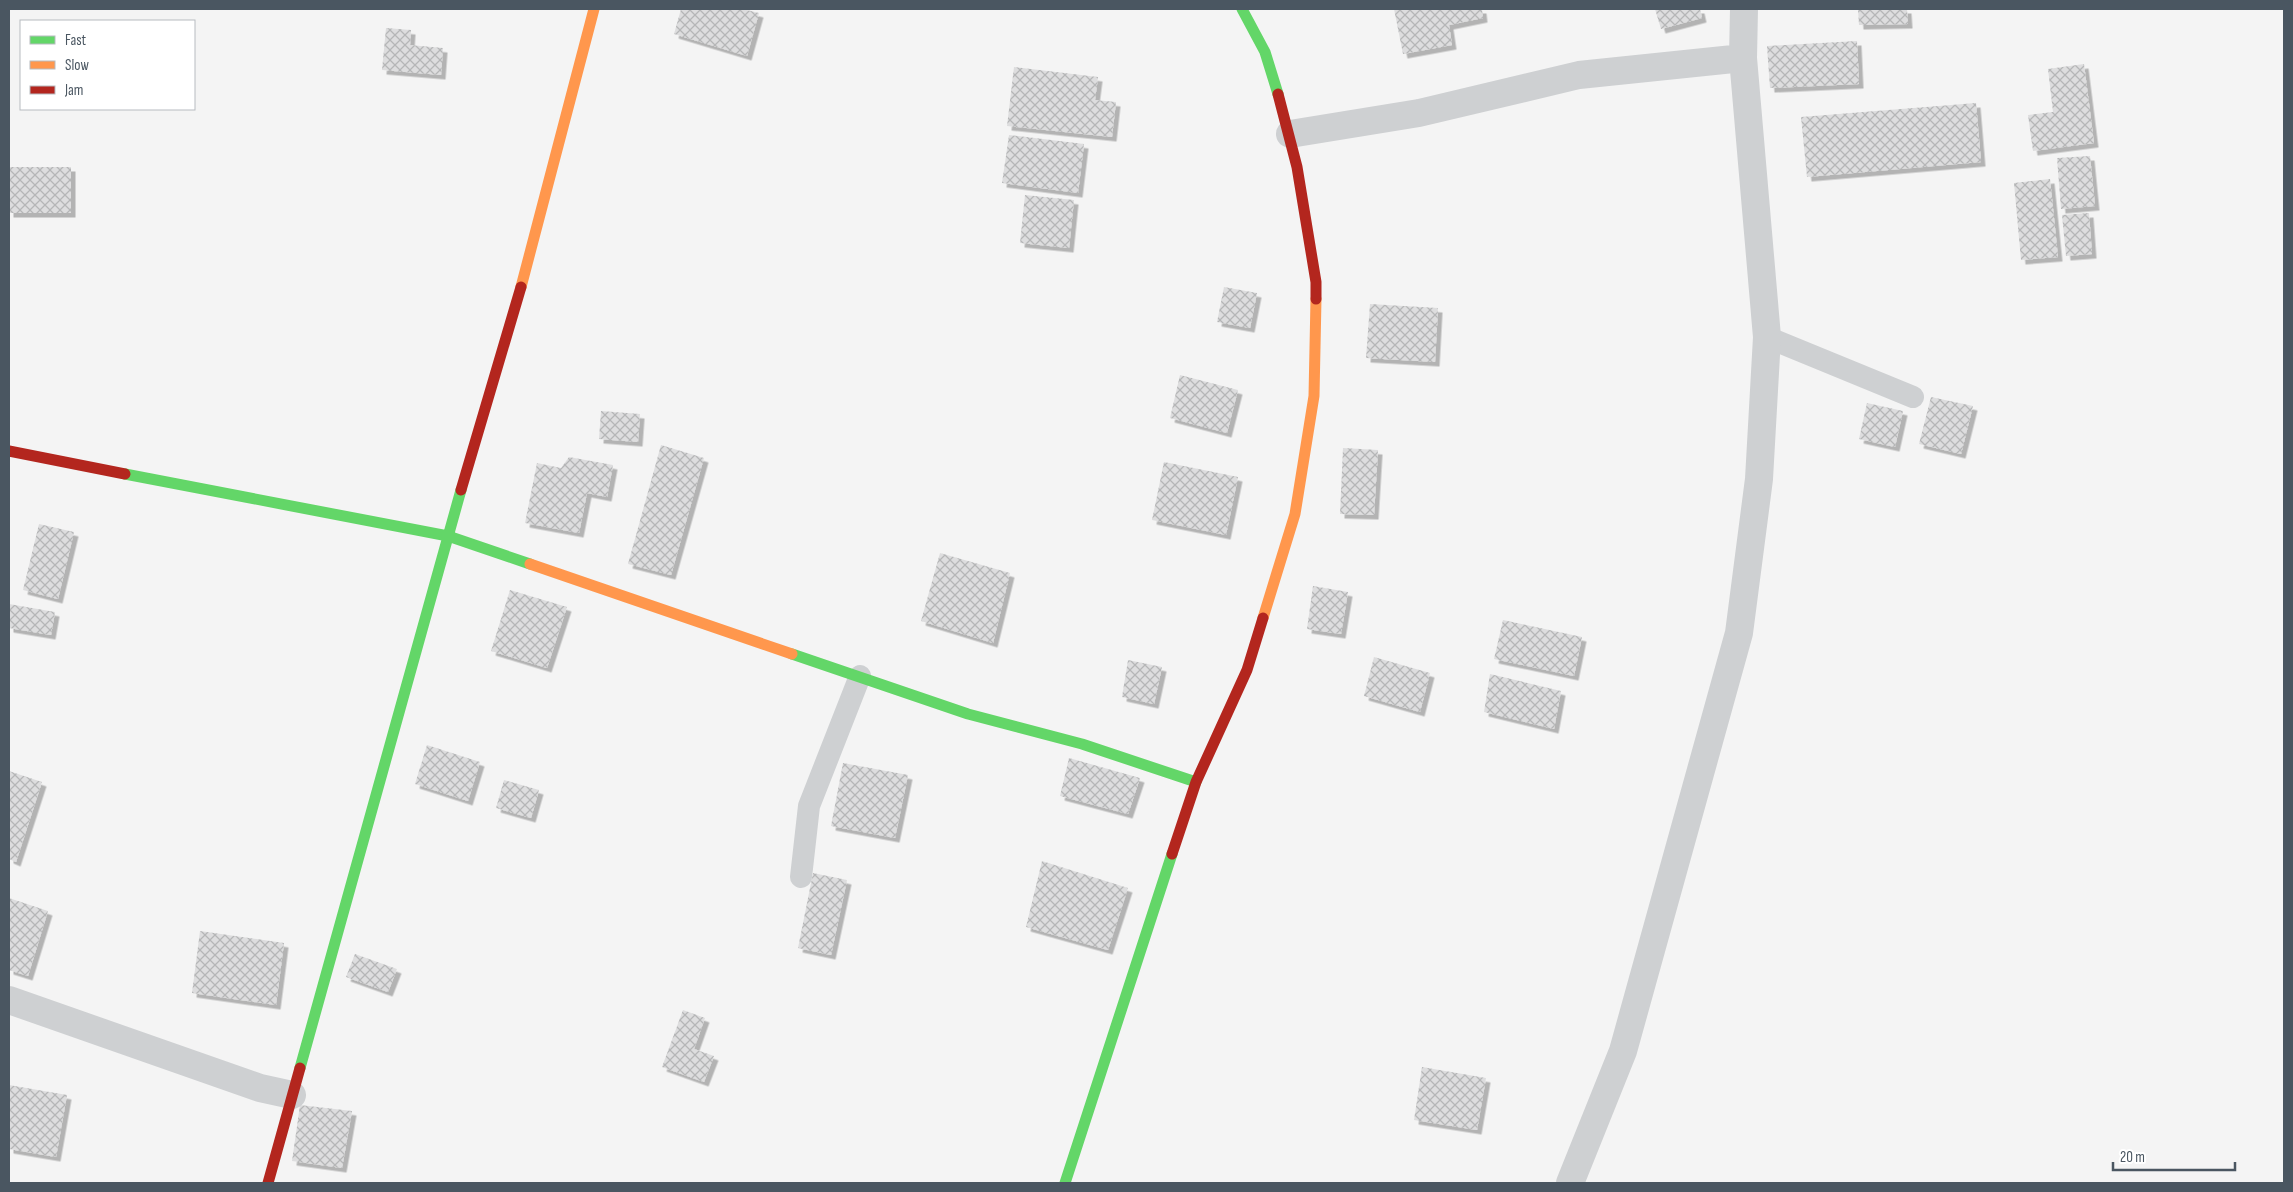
<svg xmlns="http://www.w3.org/2000/svg" width="2293" height="1192" font-family="'Sofia Sans Condensed',sans-serif">
<style>
.building{fill:url(#building-cross-hatch);filter:url(#shadow)}
.lines{fill:none;stroke-linecap:round;stroke-linejoin:round}
.lane{stroke:#ced0d2;stroke-width:22}
.street{stroke:#ced0d2;stroke-width:28}
.fast{stroke:#63d668;stroke-width:11}
.slow{stroke:#ff974d;stroke-width:11}
.jam{stroke:#b3261e;stroke-width:11}
</style>
<defs>
<pattern id="building-cross-hatch" width="8" height="8" patternUnits="userSpaceOnUse" patternTransform="scale(1.25)"><rect width="8" height="8" fill="#ddddde"/><path d="M0 0l8 8M0 8l8-8" fill="none" stroke="#b5b6b7"/></pattern>
<filter id="shadow"><feDropShadow dx="4.5" dy="4.5" stdDeviation="0" flood-color="#0004"/></filter>
</defs>
<rect width="100%" height="100%" fill="#f4f4f4"/>
<!-- building -->
<path class="building" d="M 681,9 L 743,9 L 759,13 L 747,56 L 674,34 Z
M 1394,9 L 1482,9 L 1483,18 L 1449,25 L 1452,45 L 1403,54 Z
M 1655,9 L 1700,9 L 1702,18 L 1661,29 Z
M 1858,9 L 1907,9 L 1908,24 L 1859,25 Z
M 386,28 L 411,30 L 410,45 L 443,48 L 441,75 L 382,70 Z
M 1857,41 L 1859,84 L 1770,88 L 1767,46 Z
M 2084,64 L 2094,143 L 2033,151 L 2028,115 L 2053,112 L 2048,69 Z
M 1014,67 L 1098,77 L 1095,100 L 1116,102 L 1112,137 L 1007,126 Z
M 1976,103 L 1981,162 L 1807,177 L 1801,117 Z
M 1009,135 L 1084,144 L 1078,193 L 1002,183 Z
M 2090,156 L 2095,206 L 2061,209 L 2057,158 Z
M 9,167 L 71,167 L 71,213 L 9,213 Z
M 2050,179 L 2058,257 L 2021,260 L 2014,183 Z
M 1025,195 L 1074,200 L 1069,248 L 1020,243 Z
M 2089,213 L 2092,254 L 2066,256 L 2062,215 Z
M 1224,287 L 1257,293 L 1250,328 L 1217,322 Z
M 1370,304 L 1438,308 L 1435,362 L 1366,358 Z
M 1180,375 L 1238,390 L 1227,433 L 1170,418 Z
M 1931,397 L 1973,406 L 1961,454 L 1919,444 Z
M 1867,403 L 1903,411 L 1895,447 L 1859,439 Z
M 601,411 L 640,414 L 638,442 L 599,439 Z
M 661,445 L 704,458 L 671,575 L 628,564 Z
M 1343,448 L 1378,450 L 1374,515 L 1340,514 Z
M 569,457 L 613,465 L 607,497 L 587,493 L 579,533 L 525,523 L 537,463 L 561,468 Z
M 1164,462 L 1238,477 L 1226,535 L 1152,520 Z
M 39,524 L 74,532 L 58,599 L 23,590 Z
M 940,553 L 1010,573 L 993,643 L 921,621 Z
M 1313,586 L 1348,592 L 1341,634 L 1307,629 Z
M 510,590 L 567,607 L 547,668 L 491,651 Z
M 9,604 L 55,612 L 51,635 L 9,628 Z
M 1503,620 L 1582,637 L 1574,676 L 1494,659 Z
M 1374,657 L 1430,673 L 1420,712 L 1364,696 Z
M 1128,660 L 1162,667 L 1154,704 L 1122,697 Z
M 1490,674 L 1561,691 L 1554,729 L 1484,712 Z
M 427,745 L 480,762 L 468,801 L 415,784 Z
M 1069,758 L 1140,778 L 1128,814 L 1060,796 Z
M 843,763 L 908,775 L 895,838 L 831,826 Z
M 9,771 L 42,782 L 16,862 L 9,859 Z
M 504,780 L 539,790 L 531,818 L 496,808 Z
M 1042,861 L 1128,888 L 1108,950 L 1026,927 Z
M 813,873 L 847,880 L 831,955 L 798,948 Z
M 9,898 L 48,911 L 28,976 L 9,970 Z
M 200,931 L 284,943 L 276,1005 L 192,993 Z
M 355,954 L 397,969 L 388,992 L 346,977 Z
M 683,1010 L 705,1018 L 694,1049 L 714,1056 L 704,1082 L 662,1067 Z
M 1422,1067 L 1486,1078 L 1477,1130 L 1414,1120 Z
M 9,1085 L 67,1095 L 56,1157 L 9,1149 Z
M 300,1105 L 352,1111 L 342,1168 L 292,1161 Z"/>
<g class="lines">
<!-- lane -->
<path class="lane" d="M 1767,337 L 1913,397
M 801,877 L 809,806 L 860,676"/>
<!-- street -->
<path class="street" d="M 1290,134 L 1419,113 L 1579,75 L 1743,58
M 9,1000 L 260,1088 L 292,1095
M 1570,1183 L 1623,1051 L 1739,633 L 1759,479 L 1767,337 L 1743,58 L 1744,9"/>
<!-- fast -->
<path class="fast" d="M 1242,9 L 1265,52 L 1278,94
M 125,474 L 448,536 L 530,564
M 792,654 L 968,714 L 1082,744 L 1196,782
M 300,1068 L 461,490
M 1065,1183 L 1172,854"/>
<!-- slow -->
<path class="slow" d="M 521,287 L 594,9
M 530,564 L 792,654
M 1263,618 L 1295,514 L 1314,396 L 1316,299"/>
<!-- jam -->
<path class="jam" d="M 1278,94 L 1297,167 L 1316,282 L 1316,299
M 9,451 L 125,474
M 461,490 L 521,287
M 1172,854 L 1196,782 L 1247,670 L 1263,618
M 268,1183 L 300,1068"/>
</g>
<!-- border -->
<rect width="2293" height="1192" fill="none" stroke="#4a5661" stroke-width="20"/>
<!-- legend -->
<rect x="20" y="20" width="175" height="90" fill="#ffffff" stroke="#b7bbc0"/>
<rect x="30" y="36" width="25" height="8" fill="#63d668" stroke="#b7bbc0"/>
<text x="65" y="45" font-size="15" fill="#4a5661">Fast</text>
<rect x="30" y="61" width="25" height="8" fill="#ff974d" stroke="#b7bbc0"/>
<text x="65" y="70" font-size="15" fill="#4a5661">Slow</text>
<rect x="30" y="86" width="25" height="8" fill="#b3261e" stroke="#b7bbc0"/>
<text x="65" y="95" font-size="15" fill="#4a5661">Jam</text>
<!-- scale -->
<path d="M2113 1162v8h122v-8" fill="none" stroke="#4a5661" stroke-width="2.5"/>
<text x="2120" y="1162" font-size="15" fill="#4a5661" stroke="#ffffff" stroke-width="4" paint-order="stroke">20 m</text>
</svg>
